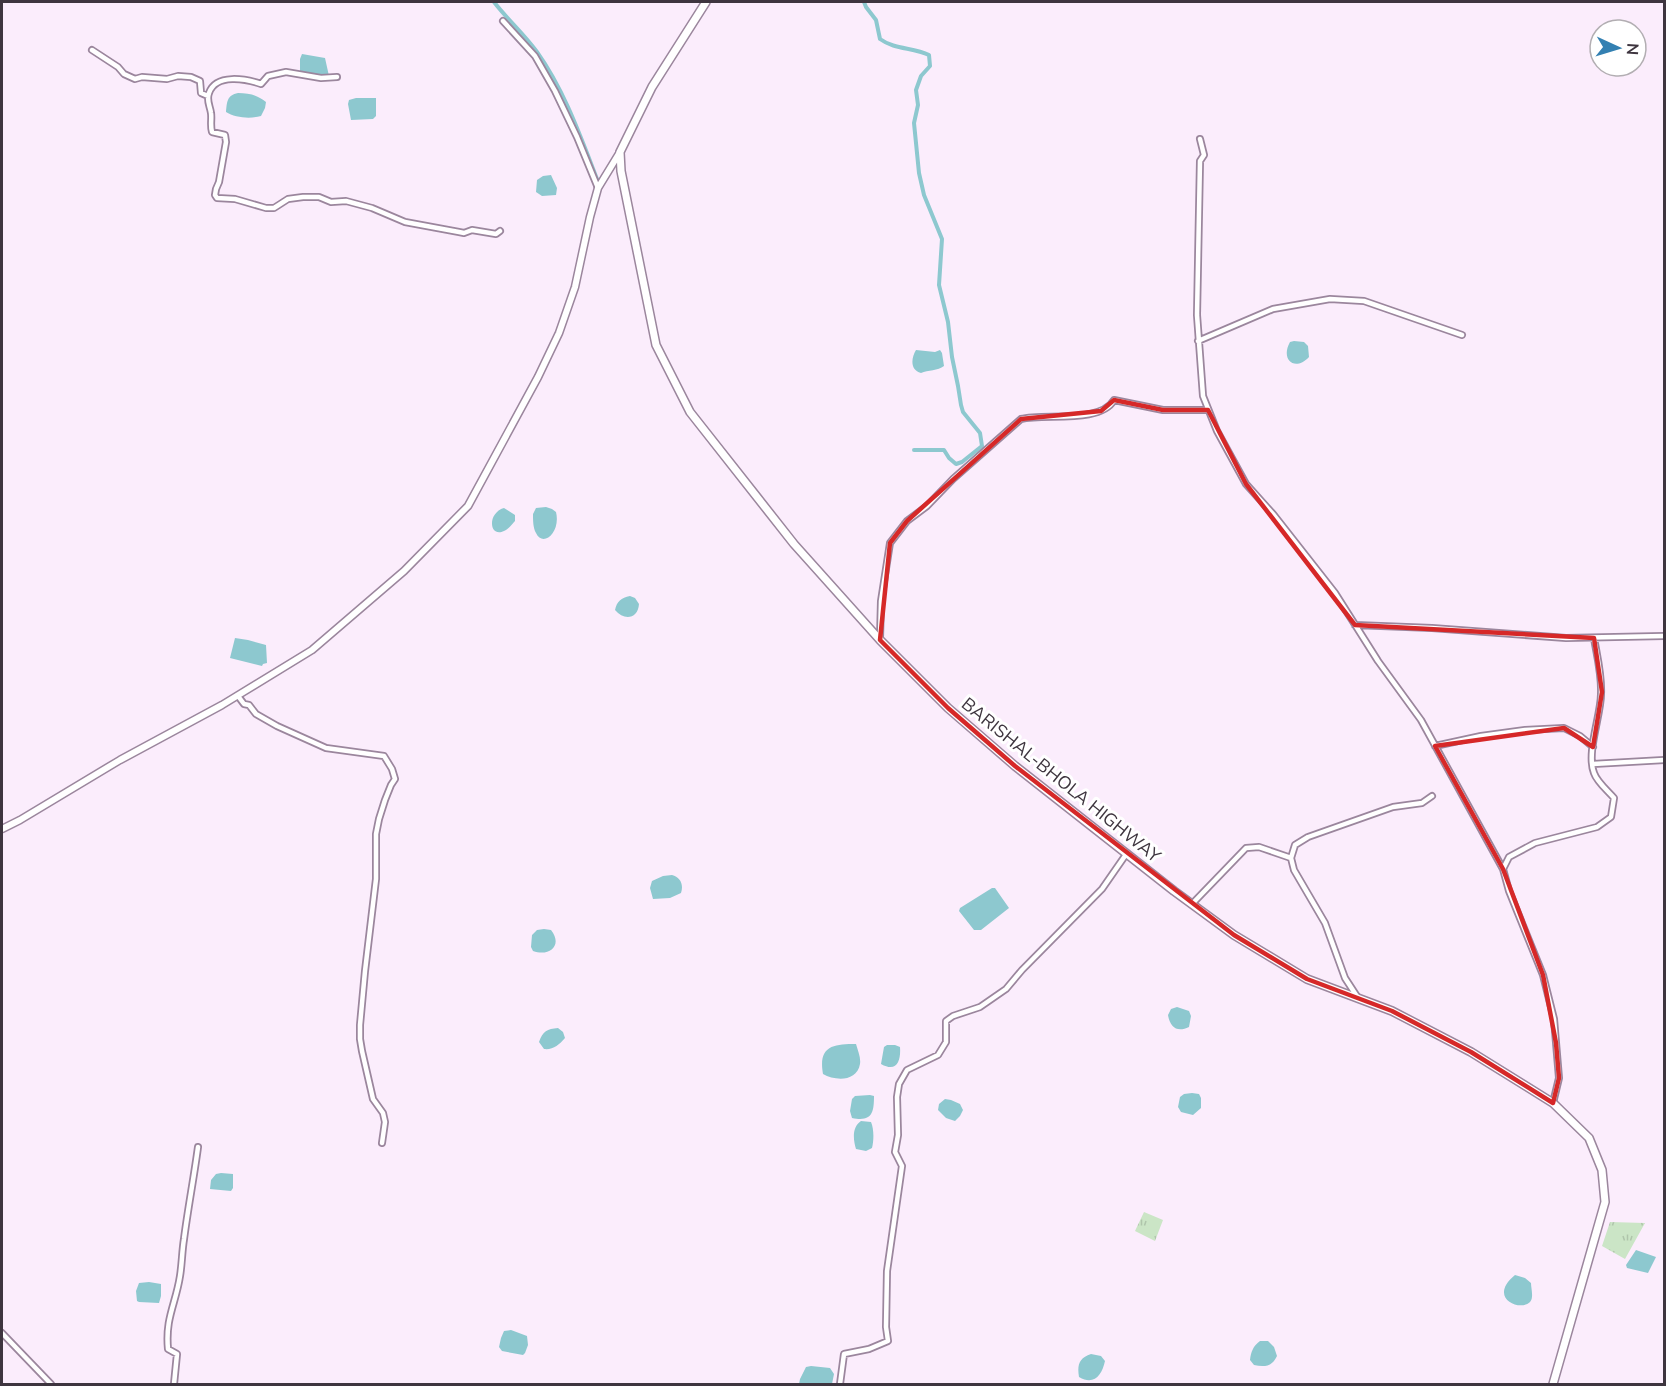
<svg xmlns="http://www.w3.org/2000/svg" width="1666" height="1386" font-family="'Nunito Sans',sans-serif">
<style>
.grass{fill:url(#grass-tufts)}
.water{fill:#8dc8cf}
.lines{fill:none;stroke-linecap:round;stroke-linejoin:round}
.canal{stroke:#8dc8cf;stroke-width:4}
.minor-casing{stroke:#9b869d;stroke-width:8}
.major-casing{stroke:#9b869d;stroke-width:9}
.highway-casing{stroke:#9b869d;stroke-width:10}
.minor{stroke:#fff;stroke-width:4.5}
.major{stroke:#fff;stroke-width:6}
.highway{stroke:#fff;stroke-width:7}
.marked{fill:none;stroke:#d62828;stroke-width:4.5;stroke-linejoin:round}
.labels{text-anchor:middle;stroke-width:6;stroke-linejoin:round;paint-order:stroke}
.street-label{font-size:18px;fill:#3e353f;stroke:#fff}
</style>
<defs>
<pattern id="grass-tufts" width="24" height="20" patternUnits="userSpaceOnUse" patternTransform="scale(1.5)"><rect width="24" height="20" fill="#cbe5c6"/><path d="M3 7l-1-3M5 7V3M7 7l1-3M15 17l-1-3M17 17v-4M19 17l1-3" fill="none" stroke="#afc5ab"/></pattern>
</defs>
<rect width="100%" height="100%" fill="#fbedfc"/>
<!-- grass -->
<path class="grass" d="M 1144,1212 L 1163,1220 L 1155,1241 L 1135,1231 Z
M 1610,1222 L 1645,1223 L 1625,1259 L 1602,1246 Z"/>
<!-- water -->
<path class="water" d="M 302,54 L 325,58 L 329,76 L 300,72 L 300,59 Z
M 238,93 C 249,93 257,95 266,102 L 265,108 L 261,116 C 251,119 235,118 226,112 C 227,102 227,95 238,93 Z
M 356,98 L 376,98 L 376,116 L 373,119 L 351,120 L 348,104 L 349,100 Z
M 551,175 L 557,188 L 556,195 L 542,196 L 536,192 L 537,180 L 543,176 Z
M 1294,341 L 1304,342 L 1308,346 L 1309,357 C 1295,372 1280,360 1290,342 Z
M 916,350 L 935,352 L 940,350 L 942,353 L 944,366 C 938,371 928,370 921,373 C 910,370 911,358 916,350 Z
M 546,507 L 552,509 L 556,512 C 561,532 543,548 536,533 C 533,528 533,520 533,514 L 536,508 Z
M 504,508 L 515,515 L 515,521 C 512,524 508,530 504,531 C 489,538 487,513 504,508 Z
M 630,596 L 635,598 L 639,604 C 638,619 624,621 615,610 C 617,601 621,598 630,596 Z
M 235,638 L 248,640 L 266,645 L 267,663 L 263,664 L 262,666 L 230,658 Z
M 672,875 C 680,877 684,884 681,893 L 670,898 L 653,899 L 650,888 L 652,881 L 663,876 Z
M 992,888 L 995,888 L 1009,908 L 981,930 L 974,930 L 959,911 L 960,908 Z
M 544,929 L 551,930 C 563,945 550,957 533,951 L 531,947 L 532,935 L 537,930 Z
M 1177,1007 L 1189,1011 L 1191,1016 L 1189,1027 C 1177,1033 1170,1027 1168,1015 L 1171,1009 Z
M 558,1028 L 563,1032 L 565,1038 C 559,1045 553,1050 544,1049 L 539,1042 C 543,1031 547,1029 558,1028 Z
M 856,1044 C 858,1051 861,1058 860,1064 C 857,1082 835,1081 823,1074 C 818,1046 833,1044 856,1044 Z
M 887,1045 L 895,1045 L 900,1047 C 901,1061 897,1073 881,1064 L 884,1047 Z
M 1192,1093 L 1199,1094 L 1201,1098 L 1201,1108 L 1193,1115 L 1181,1112 L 1178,1107 L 1180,1097 L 1184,1094 Z
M 870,1095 L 874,1096 C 874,1113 872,1122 852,1118 L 850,1111 L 852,1099 L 855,1096 Z
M 945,1099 L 951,1100 L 960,1104 L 963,1110 L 960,1116 L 955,1121 L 946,1118 L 938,1110 L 939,1104 Z
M 861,1121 L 871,1122 C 874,1129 874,1140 872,1148 L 866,1151 L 856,1149 C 853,1139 852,1127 861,1121 Z
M 221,1173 L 233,1174 L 233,1188 L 231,1191 L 210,1189 L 211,1180 L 216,1174 Z
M 1636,1250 L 1656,1257 L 1648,1273 L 1627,1268 L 1626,1265 Z
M 1515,1275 L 1525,1278 L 1531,1283 C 1531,1288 1534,1298 1530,1302 C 1520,1312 1487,1298 1515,1275 Z
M 149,1282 L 161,1284 L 161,1296 L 159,1303 L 139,1302 L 137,1301 L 136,1291 L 139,1283 Z
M 511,1330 L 527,1336 L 528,1345 L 525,1353 L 523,1355 L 502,1351 L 499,1347 L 501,1338 L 504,1331 Z
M 1260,1341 L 1268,1341 L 1274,1347 L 1277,1356 C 1272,1367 1264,1367 1254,1365 L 1250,1360 C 1251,1352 1253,1346 1260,1341 Z
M 1091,1354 L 1101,1356 L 1105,1361 C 1102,1375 1094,1386 1079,1377 C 1077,1365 1079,1358 1091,1354 Z
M 811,1366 L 830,1368 L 834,1374 L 832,1384 L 799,1384 L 800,1379 L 806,1367 Z"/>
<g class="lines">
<!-- canal -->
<path class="canal" d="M 494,2 C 507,19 524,34 537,52 C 564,90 580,135 597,179
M 864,2 L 866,7 L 876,20 L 880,39 C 895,50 913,47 929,55 L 930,66 L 921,76 L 916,90 L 918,105 L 914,123 L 919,173 L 924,195 L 942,239 L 939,285 L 948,322 L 952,357 L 958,386 L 961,405 L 963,412 L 980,433 L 982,446 L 962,462 L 956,464 L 949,458 L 944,450 L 914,450"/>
<defs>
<path id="minor" d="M 503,21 L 535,56 L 555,91 L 577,137 L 598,188
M 92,50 L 118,67 L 124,74 L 135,79 L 142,77 L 167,79 L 178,76 L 191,77 L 200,81 L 201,93 L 208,96
M 337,77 L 321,78 L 286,72 L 268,76 L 261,84 C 246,79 216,73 209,93 C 206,100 210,106 211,113 C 212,119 210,125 212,132 L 225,135 L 226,142 L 219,182 L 216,189 L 215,195 L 217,198 L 235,199 L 266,208 L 274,208 L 288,199 L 303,197 L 319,197 L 331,202 L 346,201 L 372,208 L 405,222 L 459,232 L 464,233 L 472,230 L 496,234 L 500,231
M 1200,139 L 1204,155 L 1200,161 L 1197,315 L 1203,396 L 1217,431 L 1246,484 L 1273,514 L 1335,593 L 1378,661 L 1421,720 L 1503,869
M 1198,341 L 1273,309 L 1330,299 L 1364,301 L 1462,335
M 1355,625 L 1432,628 L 1566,638 L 1664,636
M 880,638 L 881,601 L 890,543 L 907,521 L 927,506 L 953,479 L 1021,419 C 1045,413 1100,424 1114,400 L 1163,410 L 1208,410
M 238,696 L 244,704 L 249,705 L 256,714 L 277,726 L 326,748 L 384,756 L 392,769 L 395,779 L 391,785 L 385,800 L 379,819 L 376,834 L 376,879 L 365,971 L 360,1025 L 360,1039 L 362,1051 L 373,1099 L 383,1113 L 385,1122 L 382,1143
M 1435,746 L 1481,736 L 1525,730 L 1564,728 L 1580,736 L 1593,747
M 1593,764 L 1664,760
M 1192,904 L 1246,848 L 1259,847 L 1291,858
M 1358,998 L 1345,978 L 1325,923 L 1294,870 L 1291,858 L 1295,845 L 1308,837 L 1393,807 L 1422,803 L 1432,796
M 1553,1103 L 1559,1078 L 1554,1019 L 1543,975 L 1509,891 L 1503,869 L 1509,857 L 1535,843 L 1597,827 L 1611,817 L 1614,798 C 1608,791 1597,782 1594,773 C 1586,753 1601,715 1601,694 C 1602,675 1597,656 1594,638
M 2,1333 L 51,1384
M 174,1384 L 177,1354 L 168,1349 C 165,1318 176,1303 180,1276 C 182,1264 182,1251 184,1239 C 188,1208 194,1177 198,1147
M 840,1384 L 844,1354 L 869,1349 L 888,1341 L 886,1327 L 887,1271 L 902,1166 L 895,1152 L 898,1135 L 897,1097 L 899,1084 L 907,1070 L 938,1055 L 946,1042 L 946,1021 L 953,1016 L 980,1007 L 1006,989 L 1022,970 L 1102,889 L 1127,853"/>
<path id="major" d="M 2,829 L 20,820 L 120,760 L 222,705 L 312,650 L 404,571 L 468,506 L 538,377 L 559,333 L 575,287 L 590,217 L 598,188 L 620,152"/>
<path id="highway" d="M 706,2 L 652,87 L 620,152 L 621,171 L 656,345 L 690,412 L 794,544 L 880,640 L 948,708 L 1015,766 L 1174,891 L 1234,935 L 1307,979 L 1392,1011 L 1471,1052 L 1553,1103 L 1589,1138 L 1602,1170 L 1605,1202 L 1553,1384"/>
</defs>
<!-- minor casing -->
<use href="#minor" class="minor-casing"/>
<!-- major casing -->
<use href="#major" class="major-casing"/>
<!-- highway casing -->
<use href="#highway" class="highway-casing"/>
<!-- minor -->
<use href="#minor" class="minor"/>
<!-- major -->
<use href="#major" class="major"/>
<!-- highway -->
<use href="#highway" class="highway"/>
</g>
<!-- marked area -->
<path class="marked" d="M 1114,400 L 1163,410 L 1208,410 L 1246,484 L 1355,625 L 1594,638 L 1602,692 L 1593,747 L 1564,728 L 1435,746 L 1503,869 L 1543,975 L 1556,1043 L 1559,1078 L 1553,1103 L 1471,1052 L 1392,1011 L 1307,979 L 1234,935 L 1015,766 L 948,708 L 880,640 L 890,543 L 907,521 L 1021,419 L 1101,411 Z"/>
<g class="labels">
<!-- street labels -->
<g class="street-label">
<text transform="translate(1061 780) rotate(39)" y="6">BARISHAL-BHOLA HIGHWAY</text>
</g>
</g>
<!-- border -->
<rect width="1666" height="1386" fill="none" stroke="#3e353f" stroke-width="6"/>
<!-- north arrow -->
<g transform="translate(1618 48) rotate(94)"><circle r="28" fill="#ffffff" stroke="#b2aeb2" stroke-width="1.5"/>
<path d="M0-4.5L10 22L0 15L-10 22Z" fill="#3380b2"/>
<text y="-9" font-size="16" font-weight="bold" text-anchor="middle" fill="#3e353f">N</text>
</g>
</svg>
